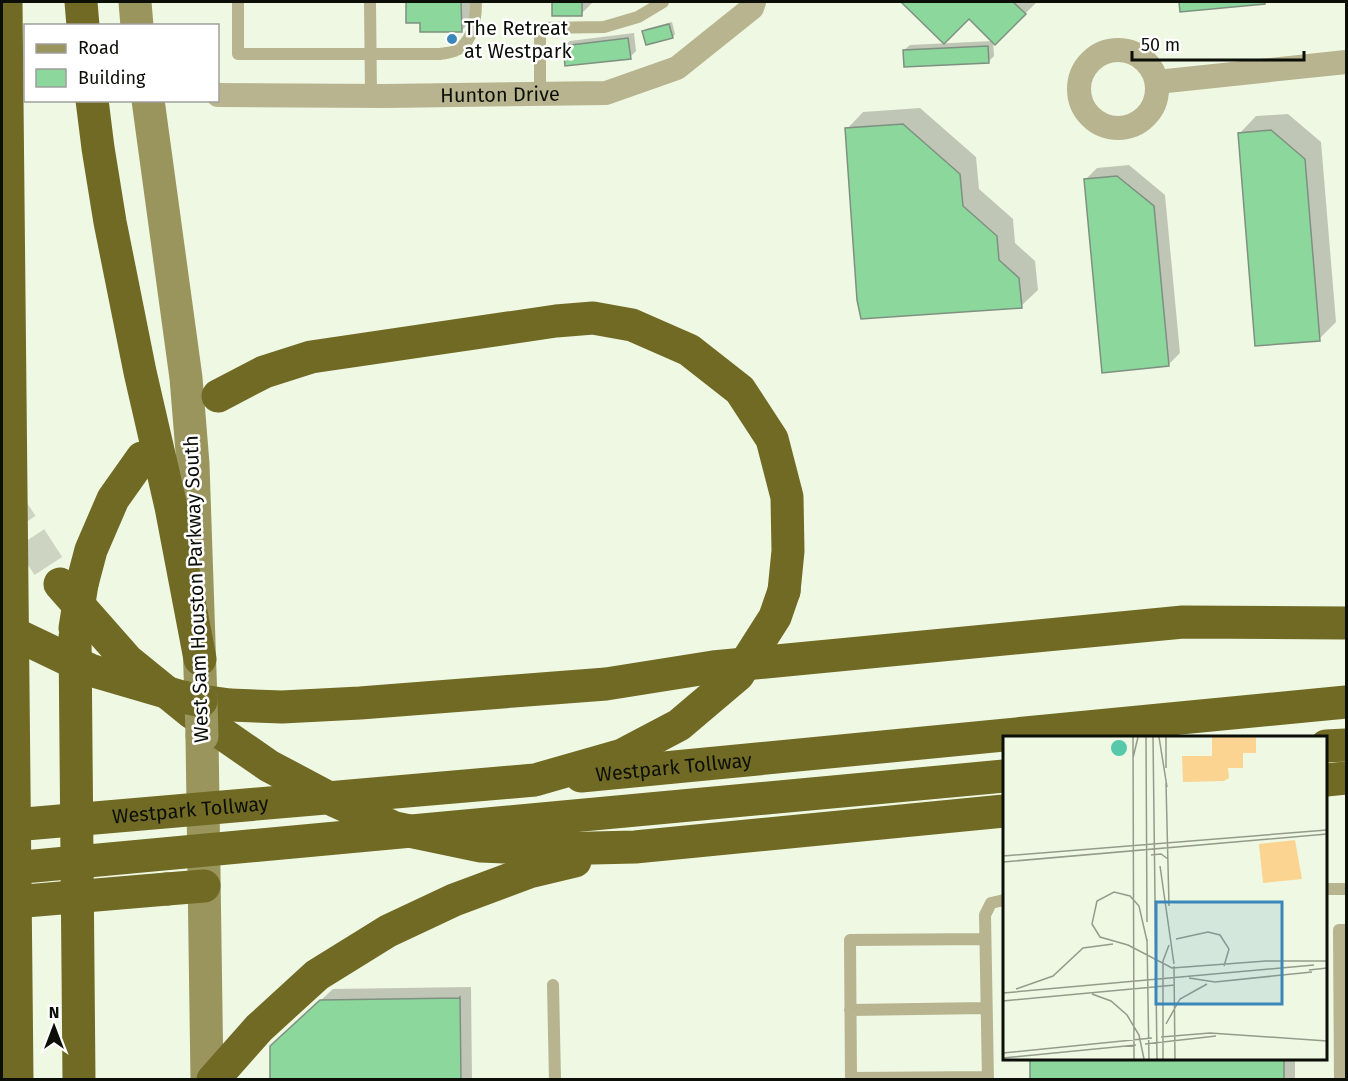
<svg xmlns="http://www.w3.org/2000/svg" width="1348" height="1081" font-family="'Fira Sans',sans-serif">
<style>
.shadow{fill:#0003}
.building{fill:#8bd79c;stroke:#7e9081;stroke-width:1.5}
.lines{fill:none;stroke-linecap:round;stroke-linejoin:round}
.motorway-tunnel{stroke:#cdd5c2;stroke-width:33;stroke-dasharray:33 16;stroke-linecap:butt}
.service{stroke:#b7b48f;stroke-width:12}
.minor{stroke:#b7b48f;stroke-width:24}
.secondary{stroke:#99955c;stroke-width:33}
.motorway{stroke:#706a24;stroke-width:33}
.secondary-bridge{stroke:#99955c;stroke-width:33}
.motorway-bridge{stroke:#706a24;stroke-width:33}
.poi-dot{fill:#3c87ba;stroke:#fff;stroke-width:2}
.labels{text-anchor:middle;stroke-width:5;stroke-linejoin:round;paint-order:stroke}
.poi-label{font-size:20px;fill:#0c0f08;stroke:#fff;text-anchor:start}
.street-label{font-size:20px;fill:#0c0f08;stroke:#fff}
.inset-road{fill:none;stroke:#949b8b;stroke-width:1.5}
.view{fill:#3c87ba;fill-opacity:0.15;stroke:#3c87ba;stroke-width:3}
.inset-edge{fill:none;stroke:#0c0f08;stroke-width:3}
</style>
<rect width="100%" height="100%" fill="#eff8e3"/>
<!-- shadow -->
<path class="shadow" d="M 408,2 L 472,2 L 473,19 L 461,31 L 421,22 L 408,22 Z
M 553,2 L 593,2 L 581,14 L 554,14 Z
M 904,2 L 1037,2 L 995,43 L 969,17 L 944,41 Z
M 1181,2 L 1265,2 L 1181,10 Z
M 672,22 L 675,34 L 673,37 L 644,32 L 646,29 Z
M 634,33 L 636,51 L 630,57 L 564,46 L 570,41 Z
M 993,41 L 994,56 L 988,62 L 904,50 L 910,45 Z
M 920,108 L 976,157 L 979,189 L 1013,219 L 1015,243 L 1035,261 L 1038,290 L 1021,306 L 847,129 L 863,112 Z
M 1288,114 L 1321,142 L 1336,322 L 1319,339 L 1240,133 L 1256,116 Z
M 1129,165 L 1165,195 L 1180,353 L 1168,365 L 1085,180 L 1097,168 Z
M 471,987 L 472,1080 L 272,1080 L 283,1035 L 333,989 Z
M 1032,1058 L 1295,1058 L 1295,1080 L 1032,1080 Z"/>
<!-- building -->
<path class="building" d="M 406,2 L 461,2 L 462,32 L 420,32 L 420,23 L 406,23 Z
M 552,2 L 582,2 L 582,16 L 552,16 Z
M 901,2 L 1013,2 L 1026,14 L 995,45 L 969,19 L 944,44 Z
M 1179,2 L 1265,2 L 1265,4 L 1180,12 Z
M 669,24 L 673,38 L 646,45 L 642,31 Z
M 628,38 L 631,59 L 565,66 L 563,46 Z
M 988,46 L 989,63 L 904,67 L 903,50 Z
M 903,124 L 960,174 L 963,206 L 997,236 L 999,260 L 1019,278 L 1022,308 L 861,319 L 857,300 L 845,128 Z
M 1271,130 L 1305,159 L 1320,341 L 1255,346 L 1238,133 Z
M 1117,176 L 1154,206 L 1169,366 L 1102,373 L 1084,179 Z
M 460,997 L 461,1080 L 270,1080 L 270,1046 L 320,1000 L 459,998 Z
M 1030,1058 L 1284,1058 L 1284,1080 L 1030,1080 Z"/>
<g class="lines">
<!-- motorway-tunnel -->
<path class="motorway-tunnel" d="M 6,496 L 12,510 L 60,584"/>
<!-- service -->
<path class="service" d="M 238,2 L 238,54 L 440,54 C 445,53 450,53 454,51 C 474,44 476,19 476,2
M 370,2 L 371,95
M 540,93 L 540,28 L 604,27 L 638,17 L 663,2
M 1326,889 L 1346,889
M 553,985 L 555,1080
M 850,1010 L 986,1008
M 851,1078 L 988,1077
M 851,1080 L 850,940 L 985,939
M 988,1080 L 985,915 L 991,903 L 1004,900
M 1340,1080 L 1339,930 L 1346,930"/>
<!-- minor -->
<g class="minor">
<circle cx="1118" cy="89" r="39"/>
<path d="M 1157,82 L 1346,62"/>
<path id="s1" d="M 218,95 L 385,96 L 606,93 L 677,68 L 752,8 L 754,2"/>
</g>
<!-- secondary -->
<path class="secondary" d="M 135,2 L 137,26
M 148,100 L 186,378 L 193,464 L 201,701
M 202,736 L 207,1080"/>
<!-- motorway -->
<g class="motorway">
<path d="M 6,2 L 17,1080"/>
<path d="M 81,2 L 83,26"/>
<path d="M 92,100 L 98,148 L 110,222 L 140,372 L 171,507 L 200,659"/>
<path d="M 218,396 L 264,372 L 311,357 L 556,321 L 593,318 L 632,325 L 689,350 L 740,390 L 772,439 L 787,497 L 788,551 L 784,591"/>
<path d="M 60,584 L 127,660 L 191,712 L 269,766 L 335,801 L 395,828 L 481,846 L 550,849 L 635,847 L 1004,811"/>
<path d="M 82,584 L 91,550 L 113,499 L 142,458"/>
<path d="M 75,637 L 79,1080"/>
<path d="M 201,701 L 230,705 L 282,707 L 360,703 L 606,684 L 713,667 L 1183,622 L 1346,623"/>
<path d="M 1326,746 L 1346,745"/>
<path id="s2" d="M 581,776 L 1346,702"/>
<path d="M 1326,780 L 1346,778"/>
<path d="M 167,889 L 204,886"/>
<path d="M 213,1080 L 259,1028 L 317,975 L 388,931 L 454,900 L 529,872 L 575,861"/>
</g>
<!-- secondary-bridge -->
<path class="secondary-bridge" d="M 201,701 L 202,736"/>
<!-- motorway-bridge -->
<g class="motorway-bridge">
<path d="M 2,628 L 90,670 L 179,696 L 201,701"/>
<path d="M 75,628 L 82,584"/>
<path id="s3" d="M 2,826 L 535,780 L 622,755 L 679,725 L 738,675 L 775,617 L 784,591"/>
<path d="M 2,869 L 1004,776"/>
<path d="M 2,903 L 167,889"/>
</g>
</g>
<!-- markers -->
<circle class="poi-dot" cx="452" cy="39" r="6"/>
<g class="labels">
<!-- poi labels -->
<g class="poi-label">
<text x="464" y="35">The Retreat<tspan x="464" dy="23">at Westpark</tspan></text>
</g>
<!-- street labels -->
<g class="street-label">
<text dy="7" stroke="none"><textPath href="#s1" startOffset="282">Hunton Drive</textPath></text>
<text transform="translate(196 589) rotate(-92)" y="7">West Sam Houston Parkway South</text>
<text dy="7" stroke="none"><textPath href="#s2" startOffset="93">Westpark Tollway</textPath></text>
<text dy="7" stroke="none"><textPath href="#s3" startOffset="189">Westpark Tollway</textPath></text>
</g>
</g>
<!-- overview -->
<g transform="translate(1003 736)">
<rect width="324" height="324" fill="#eff8e3"/>
<path d="M 209,1 L 253,1 L 253,17 L 240,17 L 240,32 L 225,32 L 226,42 L 221,45 L 180,46 L 179,20 L 209,20 ZM 292,104 L 299,143 L 260,147 L 256,108 Z" fill="#fad490"/>
<path d="M108 12a8 8 0 1 1 16 0a8 8 0 1 1-16 0Z" fill="#57c8aa"/>
<path class="inset-road" d="M 130,1 L 131,323M 143,1 L 144,186M 150,1 L 154,323M 156,1 L 164,51M 163,1 L 163,32M 130,22 L 135,1M 163,47 L 166,170M 148,119 L 158,118 L 165,123M 0,120 L 324,94M 0,126 L 324,98M 157,130 L 171,228M 144,203 L 146,323M 173,203 L 205,196 L 217,199 L 226,213 L 221,230M 144,205 L 136,170 L 127,160 L 111,156 L 94,165 L 89,188 L 97,201 L 125,209 L 169,232 L 263,225 L 324,225M 171,230 L 172,323M 306,234 L 324,232M 186,242 L 212,246 L 309,236M 13,253 L 50,240 L 80,212 L 110,208M 0,257 L 311,229M 89,258 L 108,265 L 124,279 L 136,299 L 141,323M 0,265 L 172,249M 163,288 L 177,263 L 204,248M 158,301 L 207,297 L 324,305M 142,308 L 213,300M 0,317 L 149,302M 0,322 L 133,309M 160,323 L 160,225 L 166,209"/>
<path class="view" d="M 153,166 L 279,166 L 279,268 L 153,268 Z"/>
<rect width="324" height="324" class="inset-edge"/>
</g>
<!-- border -->
<rect width="1348" height="1081" fill="none" stroke="#0c0f08" stroke-width="6"/>
<!-- legend -->
<rect x="24" y="24" width="195" height="78" fill="#ffffff" stroke="#9e9f9c" stroke-width="1.5"/>
<rect x="36" y="44" width="30" height="9" fill="#99955c" stroke="#9e9f9c" stroke-width="1.5"/>
<text x="78" y="54" font-size="18" fill="#0c0f08">Road</text>
<rect x="36" y="69" width="30" height="18" fill="#8bd79c" stroke="#9e9f9c" stroke-width="1.5"/>
<text x="78" y="84" font-size="18" fill="#0c0f08">Building</text>
<!-- north arrow -->
<g transform="translate(54 1027)" stroke="#ffffff" stroke-width="4.5" paint-order="stroke">
<path d="M0-4.5L10 22L0 15L-10 22Z" fill="#0c0f08"/>
<text y="-9" font-size="16" font-weight="bold" text-anchor="middle" fill="#0c0f08">N</text>
</g>
<!-- scale -->
<path d="M1132 51v9h172v-9" fill="none" stroke="#0c0f08" stroke-width="3"/>
<text x="1141" y="51" font-size="18" fill="#0c0f08" stroke="#ffffff" stroke-width="4.5" paint-order="stroke">50 m</text>
</svg>
